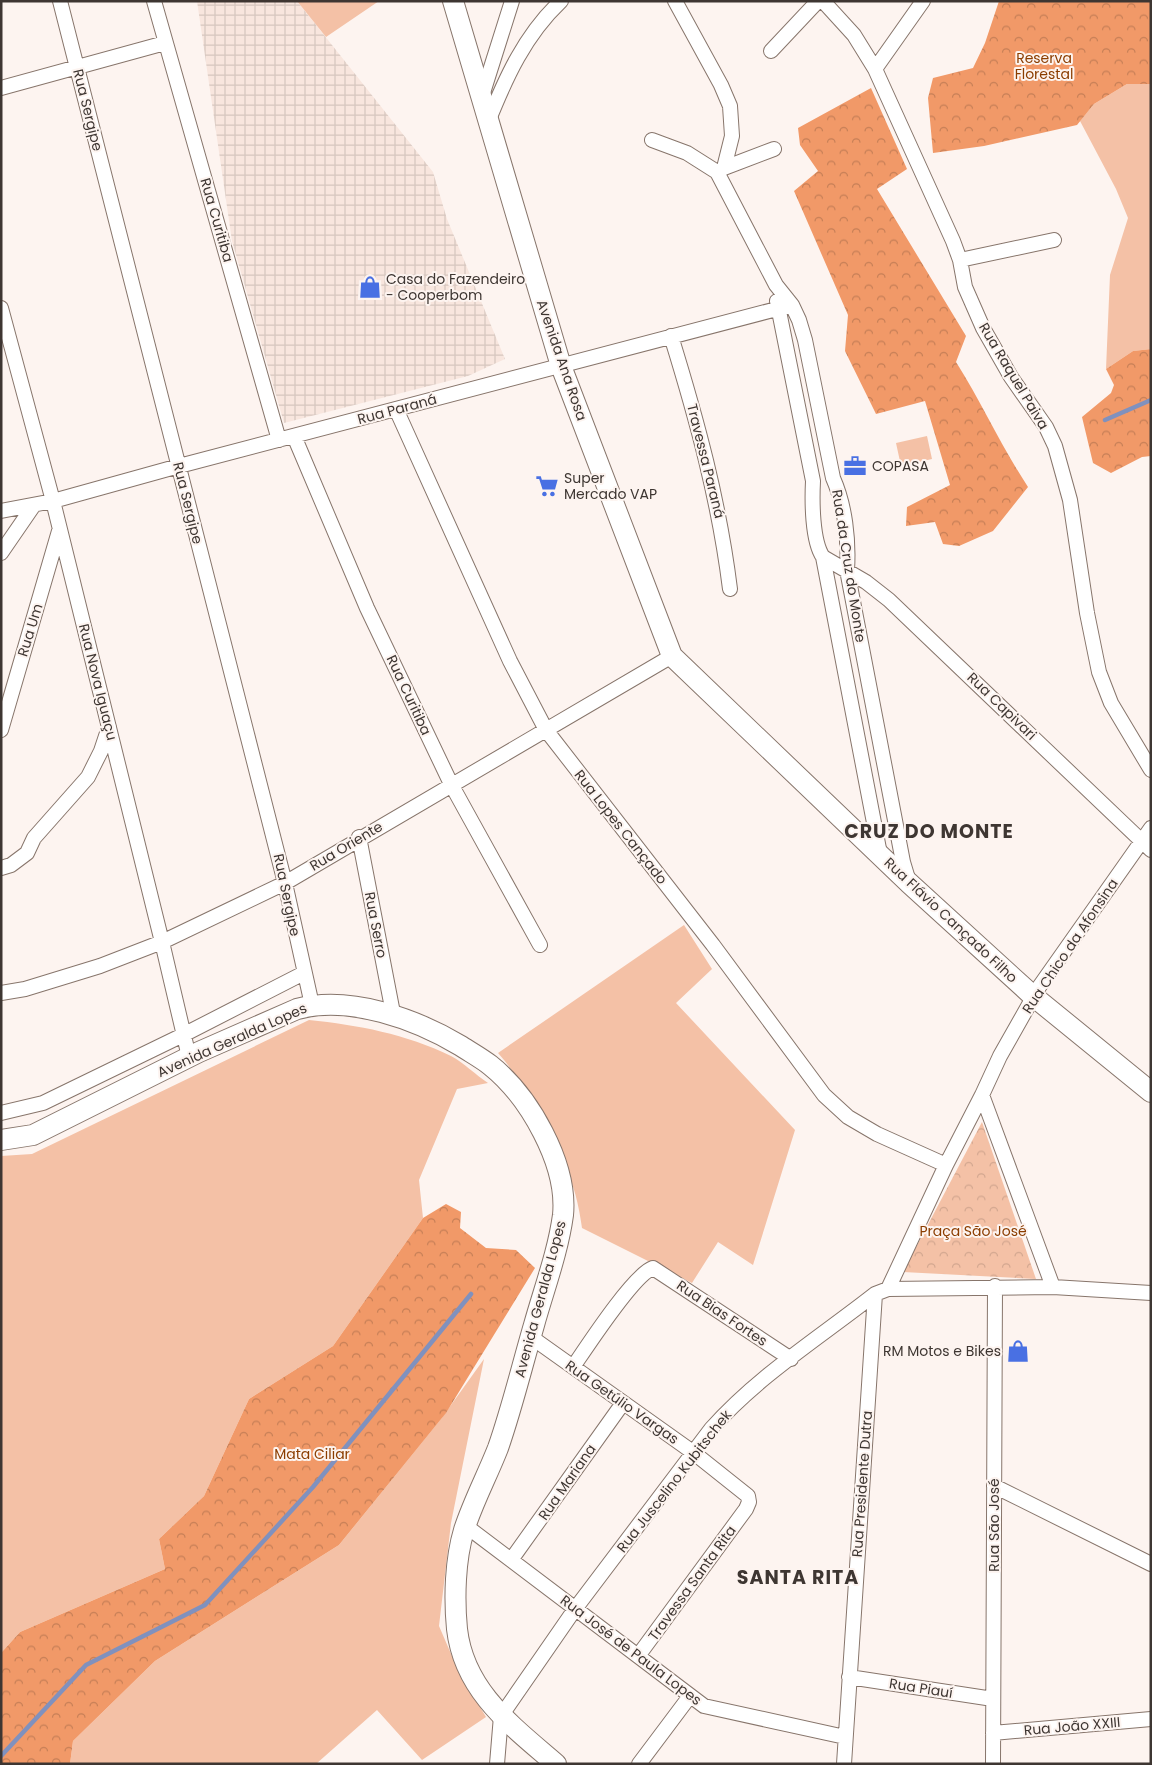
<svg xmlns="http://www.w3.org/2000/svg" width="1152" height="1765" font-family="Poppins,sans-serif">
<style>
.industrial{fill:url(#industrial-grid)}
.grass{fill:#f4c1a6}
.forest{fill:url(#forest-crowns)}
.park{fill:url(#park-crowns)}
.lines{fill:none;stroke-linecap:round;stroke-linejoin:round}
.stream{stroke:#8091be;stroke-width:4.5}
.minor-casing{stroke:#87756b;stroke-width:16}
.secondary-casing{stroke:#87756b;stroke-width:22}
.minor{stroke:#fff;stroke-width:14}
.secondary{stroke:#fff;stroke-width:20}
.labels{text-anchor:middle;stroke-width:4;stroke-linejoin:round;paint-order:stroke}
.park-label{font-size:14px;fill:#8b3d00;stroke:#fdf4f0}
.street-label{font-size:14px;fill:#3e3632;stroke:#fdf4f0}
.poi-label{font-size:14px;fill:#3e3632;stroke:#fdf4f0;text-anchor:start}
.district-label{font-size:19px;font-weight:bold;letter-spacing:1px;fill:#3e3632;stroke:#fdf4f0}
</style>
<defs>
<pattern id="industrial-grid" width="8" height="8" patternUnits="userSpaceOnUse" patternTransform="scale(1.25)"><rect width="8" height="8" fill="#f8e6de"/><path d="M0 4h8M4 0v8" fill="none" stroke="#d6c6bf"/></pattern>
<pattern id="forest-crowns" width="20" height="18" patternUnits="userSpaceOnUse" patternTransform="scale(1.25)"><rect width="20" height="18" fill="#f19968"/><path d="M2 6a3 3 0 1 1 6 0M12 15a3 3 0 1 1 6 0" fill="none" stroke="#c57e56"/></pattern>
<pattern id="park-crowns" width="20" height="18" patternUnits="userSpaceOnUse" patternTransform="scale(1.25)"><rect width="20" height="18" fill="#f4c1a6"/><path d="M2 6a3 3 0 1 1 6 0M12 15a3 3 0 1 1 6 0" fill="none" stroke="#d2a68f"/></pattern>
</defs>
<rect width="100%" height="100%" fill="#fdf4f0"/>
<!-- industrial -->
<path class="industrial" d="M 197,1 L 297,1 L 433,172 L 447,219 L 505,359 L 468,376 L 284,423 L 232,241 Z"/>
<!-- grass -->
<path class="grass" d="M 297,1 L 379,1 L 326,37 Z
M 1127,84 L 1151,84 L 1151,349 L 1133,351 L 1106,369 L 1110,275 L 1128,218 L 1116,189 L 1080,121 L 1094,104 Z
M 927,436 L 932,459 L 901,466 L 896,443 Z
M 684,925 L 712,969 L 676,1003 L 795,1130 L 753,1265 L 718,1242 L 692,1283 L 582,1228 C 576,1180 559,1148 535,1107 C 524,1088 513,1070 498,1053 Z
M 309,1020 C 358,1025 406,1034 451,1056 C 464,1063 476,1075 488,1083 L 457,1089 L 419,1180 L 423,1218 L 333,1346 L 249,1399 L 204,1496 L 159,1539 L 165,1569 L 20,1632 L 1,1653 L 1,1156 L 32,1154 Z
M 484,1359 L 451,1523 L 439,1626 L 458,1670 L 486,1717 L 422,1760 L 377,1710 L 316,1764 L 70,1764 L 73,1741 L 155,1661 L 339,1545 L 441,1419 Z"/>
<!-- forest -->
<path class="forest" d="M 999,1 L 1151,1 L 1151,84 L 1127,84 L 1094,104 L 1077,125 L 984,146 L 933,153 L 928,98 L 933,78 L 973,68 L 985,43 Z
M 871,88 L 907,169 L 877,189 L 966,336 L 956,362 C 982,403 1001,446 1028,487 L 993,531 L 959,546 L 943,544 L 935,522 L 906,526 L 907,507 L 950,485 L 925,401 L 876,414 L 845,351 L 848,315 L 794,191 L 818,171 L 800,145 L 798,128 Z
M 1151,349 L 1151,456 L 1142,457 L 1111,473 L 1093,463 L 1082,417 L 1111,393 L 1114,385 L 1106,369 L 1133,351 Z
M 446,1204 L 461,1212 L 460,1228 L 486,1248 L 516,1250 L 535,1268 L 446,1413 L 339,1545 L 155,1661 L 73,1741 L 70,1764 L 1,1764 L 1,1653 L 20,1632 L 165,1569 L 159,1539 L 204,1496 L 249,1399 L 333,1346 L 423,1218 Z"/>
<!-- park -->
<path class="park" d="M 982,1122 L 1036,1279 L 903,1272 Z"/>
<g class="lines">
<!-- stream -->
<path class="stream" d="M 1105,420 L 1151,400
M 1,1756 L 86,1665 L 205,1605 L 313,1487 L 471,1294"/>
<defs>
<path id="minor" d="M 60,1 L 285,883 L 312,1005
M 154,1 L 279,440
M 675,1 L 721,85 L 730,106 L 732,136 L 724,168 L 717,172 L 776,285 L 792,305 L 799,320 L 805,340 L 833,478 C 845,505 849,540 847,570 L 903,862 L 909,882
M 823,1 L 854,35 L 875,69 L 953,241 L 960,260 L 965,287 L 983,328 L 1011,377 L 1046,427 L 1055,446 L 1070,500 L 1087,613 L 1099,672 L 1111,703 L 1151,770
M 771,51 L 818,1
M 875,69 L 923,1
M 1,88 L 165,43
M 482,96 L 512,1
M 488,122 C 506,77 525,35 561,1
M 652,140 L 687,153 L 717,172
M 724,168 L 774,149
M 960,260 L 1054,240
M 777,301 L 813,481 C 812,501 812,541 823,557 L 880,854
M 1,308 L 53,501 L 162,942 L 189,1057
M 671,336 C 697,420 719,501 730,589
M 396,409 L 510,661 L 546,730 L 713,945 L 824,1095 L 848,1117 L 877,1134 L 946,1165
M 294,436 L 367,608 L 451,784 L 540,945
M 1,511 L 53,501 L 179,466 L 792,305
M 1,553 L 34,505
M 823,557 L 866,582 L 889,600 L 1151,850
M 1,730 L 59,531
M 359,837 L 393,1013
M 1,868 L 11,865 L 27,853 L 34,838 L 88,777 L 101,751 L 109,727
M 1,993 L 25,989 L 100,966 L 162,942 L 285,883 L 672,656
M 982,1095 L 1000,1056 L 1039,987 L 1151,828
M 1,1113 L 43,1103 L 183,1035 L 304,973
M 888,1289 L 946,1165 L 982,1095 L 1053,1287
M 531,1337 L 694,1453 L 748,1496 L 749,1502 L 746,1509 L 638,1656
M 573,1367 C 586,1348 634,1274 653,1268 L 791,1359
M 994,1486 L 1151,1564
M 466,1526 L 704,1706 L 845,1737
M 511,1560 L 623,1403
M 849,1677 L 993,1699
M 993,1733 L 1151,1719
M 497,1764 L 501,1716 L 575,1609 L 711,1429 C 758,1376 819,1338 875,1294 L 888,1289 L 1053,1287 L 1151,1293
M 639,1764 L 690,1696
M 844,1764 L 875,1294
M 993,1764 L 995,1286"/>
<path id="secondary" d="M 453,1 L 561,366 L 672,656 L 909,883 L 1033,996 L 1151,1092
M 1,1140 L 33,1135 L 199,1052 L 297,1009 C 350,995 416,1019 461,1046 C 470,1052 481,1058 490,1065 C 529,1096 568,1164 563,1215 C 558,1252 544,1289 534,1325 C 522,1366 512,1408 498,1448 C 487,1476 473,1502 464,1530 C 455,1560 454,1598 457,1629 C 464,1691 512,1726 556,1764"/>
</defs>
<!-- minor casing -->
<use href="#minor" class="minor-casing"/>
<!-- secondary casing -->
<use href="#secondary" class="secondary-casing"/>
<!-- minor -->
<use href="#minor" class="minor"/>
<!-- secondary -->
<use href="#secondary" class="secondary"/>
</g>
<!-- icons -->
<defs>
<symbol id="shop-bare" viewBox="-9 -9 18 18"><path d="M-5-2.5h2.3a2.7 3.5 0 0 1 5.4 0H5L5.5 6h-11ZM-1.5-2.5h3a1.5 2.3 0 0 0-3 0Z" fill="#4970e3" stroke="#fdf4f0" stroke-width="2.5" paint-order="stroke"/></symbol>
<symbol id="office-bare" viewBox="-9 -9 18 18"><path d="M-6-3h4V-5.5h4V-3h4V5H-6ZM-1-4.5V-3h2v-1.5ZM-6 0V1H6V0Z" fill="#4970e3" stroke="#fdf4f0" stroke-width="2.5" paint-order="stroke"/></symbol>
<symbol id="supermarket-bare" viewBox="-9 -9 18 18"><path d="M-6-5.5h2.5l.6 2H6L4.5 2H-2.5L-4.4-4H-6ZM-1.5 3.2a1.3 1.3 0 1 0 .1 0ZM3 3.2a1.3 1.3 0 1 0 .1 0Z" fill="#4970e3" stroke="#fdf4f0" stroke-width="2.5" paint-order="stroke"/></symbol>
</defs>
<g fill-rule="evenodd">
<use href="#shop-bare" x="354" y="271" width="32" height="32"/>
<use href="#office-bare" x="839" y="450" width="32" height="32"/>
<use href="#supermarket-bare" x="531" y="470" width="32" height="32"/>
<use href="#shop-bare" x="1002" y="1335" width="32" height="32"/>
</g>
<g class="labels">
<!-- park labels -->
<g class="park-label">
<text x="1044" y="63">Reserva<tspan x="1044" dy="16">Florestal</tspan></text>
<text x="973" y="1236">Praça São José</text>
<text x="312" y="1459">Mata Ciliar</text>
</g>
<!-- street labels -->
<g class="street-label">
<text transform="translate(88 110) rotate(76)" y="5">Rua Sergipe</text>
<text transform="translate(217 220) rotate(74)" y="5">Rua Curitiba</text>
<text transform="translate(562 360) rotate(71)" y="5">Avenida Ana Rosa</text>
<text transform="translate(1014 376) rotate(59)" y="5">Rua Raquel Paiva</text>
<text transform="translate(397 409) rotate(-15)" y="5">Rua Paraná</text>
<text transform="translate(706 461) rotate(76)" y="5">Travessa Paraná</text>
<text transform="translate(188 503) rotate(76)" y="5">Rua Sergipe</text>
<text transform="translate(849 566) rotate(81)" y="5">Rua da Cruz do Monte</text>
<text transform="translate(30 630) rotate(-73)" y="5">Rua Um</text>
<text transform="translate(98 682) rotate(76)" y="5">Rua Nova Iguaçu</text>
<text transform="translate(409 695) rotate(65)" y="5">Rua Curitiba</text>
<text transform="translate(1002 706) rotate(44)" y="5">Rua Capivari</text>
<text transform="translate(621 827) rotate(52)" y="5">Rua Lopes Cançado</text>
<text transform="translate(346 846) rotate(-31)" y="5">Rua Oriente</text>
<text transform="translate(287 895) rotate(78)" y="5">Rua Sergipe</text>
<text transform="translate(951 920) rotate(43)" y="5">Rua Flávio Cançado Filho</text>
<text transform="translate(376 925) rotate(79)" y="5">Rua Serro</text>
<text transform="translate(1070 946) rotate(-56)" y="5">Rua Chico da Afonsina</text>
<text transform="translate(232 1040) rotate(-24)" y="5">Avenida Geralda Lopes</text>
<text transform="translate(540 1299) rotate(-75)" y="5">Avenida Geralda Lopes</text>
<text transform="translate(722 1313) rotate(34)" y="5">Rua Bias Fortes</text>
<text transform="translate(622 1402) rotate(35)" y="5">Rua Getúlio Vargas</text>
<text transform="translate(674 1481) rotate(-52)" y="5">Rua Juscelino Kubitschek</text>
<text transform="translate(567 1482) rotate(-55)" y="5">Rua Mariana</text>
<text transform="translate(862 1484) rotate(-86)" y="5">Rua Presidente Dutra</text>
<text transform="translate(994 1525) rotate(-90)" y="5">Rua São José</text>
<text transform="translate(692 1583) rotate(-54)" y="5">Travessa Santa Rita</text>
<text transform="translate(631 1650) rotate(37)" y="5">Rua José de Paula Lopes</text>
<text transform="translate(921 1688) rotate(9)" y="5">Rua Piauí</text>
<text transform="translate(1072 1726) rotate(-5)" y="5">Rua João XXIII</text>
</g>
<!-- poi labels -->
<g class="poi-label">
<text x="386" y="284">Casa do Fazendeiro<tspan x="386" dy="16">- Cooperbom</tspan></text>
<text x="872" y="471">COPASA</text>
<text x="564" y="483">Super<tspan x="564" dy="16">Mercado VAP</tspan></text>
<text x="1001" y="1356" text-anchor="end">RM Motos e Bikes</text>
</g>
<!-- district labels -->
<g class="district-label">
<text x="929" y="838">CRUZ DO MONTE</text>
<text x="798" y="1584">SANTA RITA</text>
</g>
</g>
<!-- border -->
<rect width="1152" height="1765" fill="none" stroke="#3e3632" stroke-width="5"/>
</svg>
